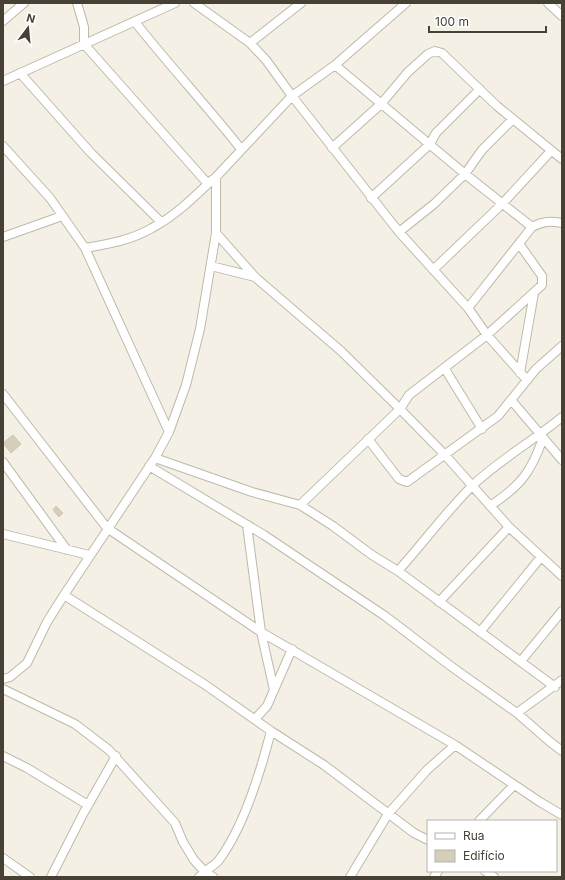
<svg xmlns="http://www.w3.org/2000/svg" width="565" height="880" font-family="Inter,sans-serif">
<style>
.building{fill:#d6cdba;stroke:#d1c5ad}
.lines{fill:none;stroke-linecap:round;stroke-linejoin:round}
.minor-casing{stroke:#bfb9a8;stroke-width:10}
.minor{stroke:#fff;stroke-width:8}
</style>
<rect width="100%" height="100%" fill="#f4f0e6"/>
<!-- building -->
<path class="building" d="M 13,435 L 21,444 L 11,453 L 3,443 Z
M 56,506 L 63,513 L 59,517 L 53,510 Z"/>
<g class="lines">
<defs>
<path id="minor" d="M 77,3 L 84,27 L 84,44 L 208,184
M 194,3 L 250,43 L 266,60 L 292,96 L 399,232 L 468,308 L 487,335 L 527,380
M 548,3 L 562,16
M 3,21 L 24,3
M 135,22 C 169,65 207,106 241,149
M 250,43 L 301,3
M 335,65 L 465,174 L 532,227 L 468,308
M 20,73 L 91,153 L 161,222
M 3,81 L 175,3
M 3,146 L 50,198 L 85,248 L 169,432
M 332,148 L 381,104 L 408,72 L 428,54 L 435,51 L 442,53 L 497,106 L 562,159
M 371,198 L 430,144 L 436,133 L 480,89
M 532,227 C 543,221 550,221 562,223
M 399,232 L 434,204 L 465,174 L 482,150 L 513,119
M 216,233 L 255,277 L 341,351 L 400,409 L 445,455 L 509,527 L 562,576
M 3,237 L 62,216
M 85,248 C 108,244 132,240 152,228 C 175,216 193,198 212,180
M 211,266 L 255,277
M 433,270 L 502,204 L 551,151
M 445,369 L 482,429
M 520,373 L 534,293
M 3,394 L 107,528 L 261,632 L 455,745 L 540,802 L 562,815
M 512,401 L 562,460
M 368,439 L 399,479 L 407,482 L 498,416 L 536,369 L 562,346
M 155,458 L 252,492 L 300,505 L 333,526 L 372,555 L 398,571 L 555,687
M 3,462 L 67,550
M 149,466 L 264,535 L 385,616 L 452,667 L 517,713 L 549,741 L 562,751
M 300,505 L 400,409 L 409,395 L 487,335 L 542,285 L 542,276 L 520,245
M 490,506 C 520,486 531,473 543,438
M 247,525 L 261,632 L 274,690
M 3,534 L 89,555
M 398,571 C 423,543 446,512 472,486 C 499,460 533,441 562,417
M 64,595 L 204,684 L 271,731 L 324,765 L 414,833 L 428,840
M 439,602 L 509,527
M 480,632 L 541,557
M 521,661 L 562,611
M 3,679 L 10,677 L 27,663 L 47,622 L 64,595 L 155,458 L 169,432 L 186,385 L 200,329 L 216,233 L 216,177 L 292,96 L 335,65 L 406,3
M 3,689 L 75,724 L 109,750 L 175,823 L 183,842 L 194,860 L 205,872 L 199,877
M 517,713 L 562,680
M 255,719 L 267,706 L 292,649
M 3,756 L 27,768 L 88,805
M 479,821 L 514,785
M 3,858 L 30,877
M 485,871 L 494,877
M 51,877 L 83,814 L 116,756
M 213,877 L 205,872 C 209,868 215,865 219,860 C 243,828 261,770 271,731
M 350,877 L 388,814 L 427,770 L 455,745
M 434,877 L 438,871"/>
</defs>
<!-- minor casing -->
<use href="#minor" class="minor-casing"/>
<!-- minor -->
<use href="#minor" class="minor"/>
</g>
<!-- border -->
<rect width="565" height="880" fill="none" stroke="#474135" stroke-width="8"/>
<!-- legend -->
<rect x="427" y="820" width="130" height="52" fill="#ffffff" stroke="#b5b3ae"/>
<rect x="435" y="833" width="20" height="6" fill="#ffffff" stroke="#b5b3ae"/>
<text x="463" y="840" font-size="12" fill="#474135">Rua</text>
<rect x="435" y="850" width="20" height="12" fill="#d6cdba" stroke="#b5b3ae"/>
<text x="463" y="860" font-size="12" fill="#474135">Edifício</text>
<!-- north arrow -->
<g transform="translate(28 28) rotate(16)" stroke="#ffffff" stroke-width="3" paint-order="stroke">
<path d="M0-3L7 15L0 10L-7 15Z" fill="#474135"/>
<text y="-6" font-size="11" font-weight="bold" text-anchor="middle" fill="#474135">N</text>
</g>
<!-- scale -->
<path d="M429 26v6h117v-6" fill="none" stroke="#474135" stroke-width="2"/>
<text x="435" y="26" font-size="12" fill="#474135" stroke="#ffffff" stroke-width="3" paint-order="stroke">100 m</text>
</svg>
